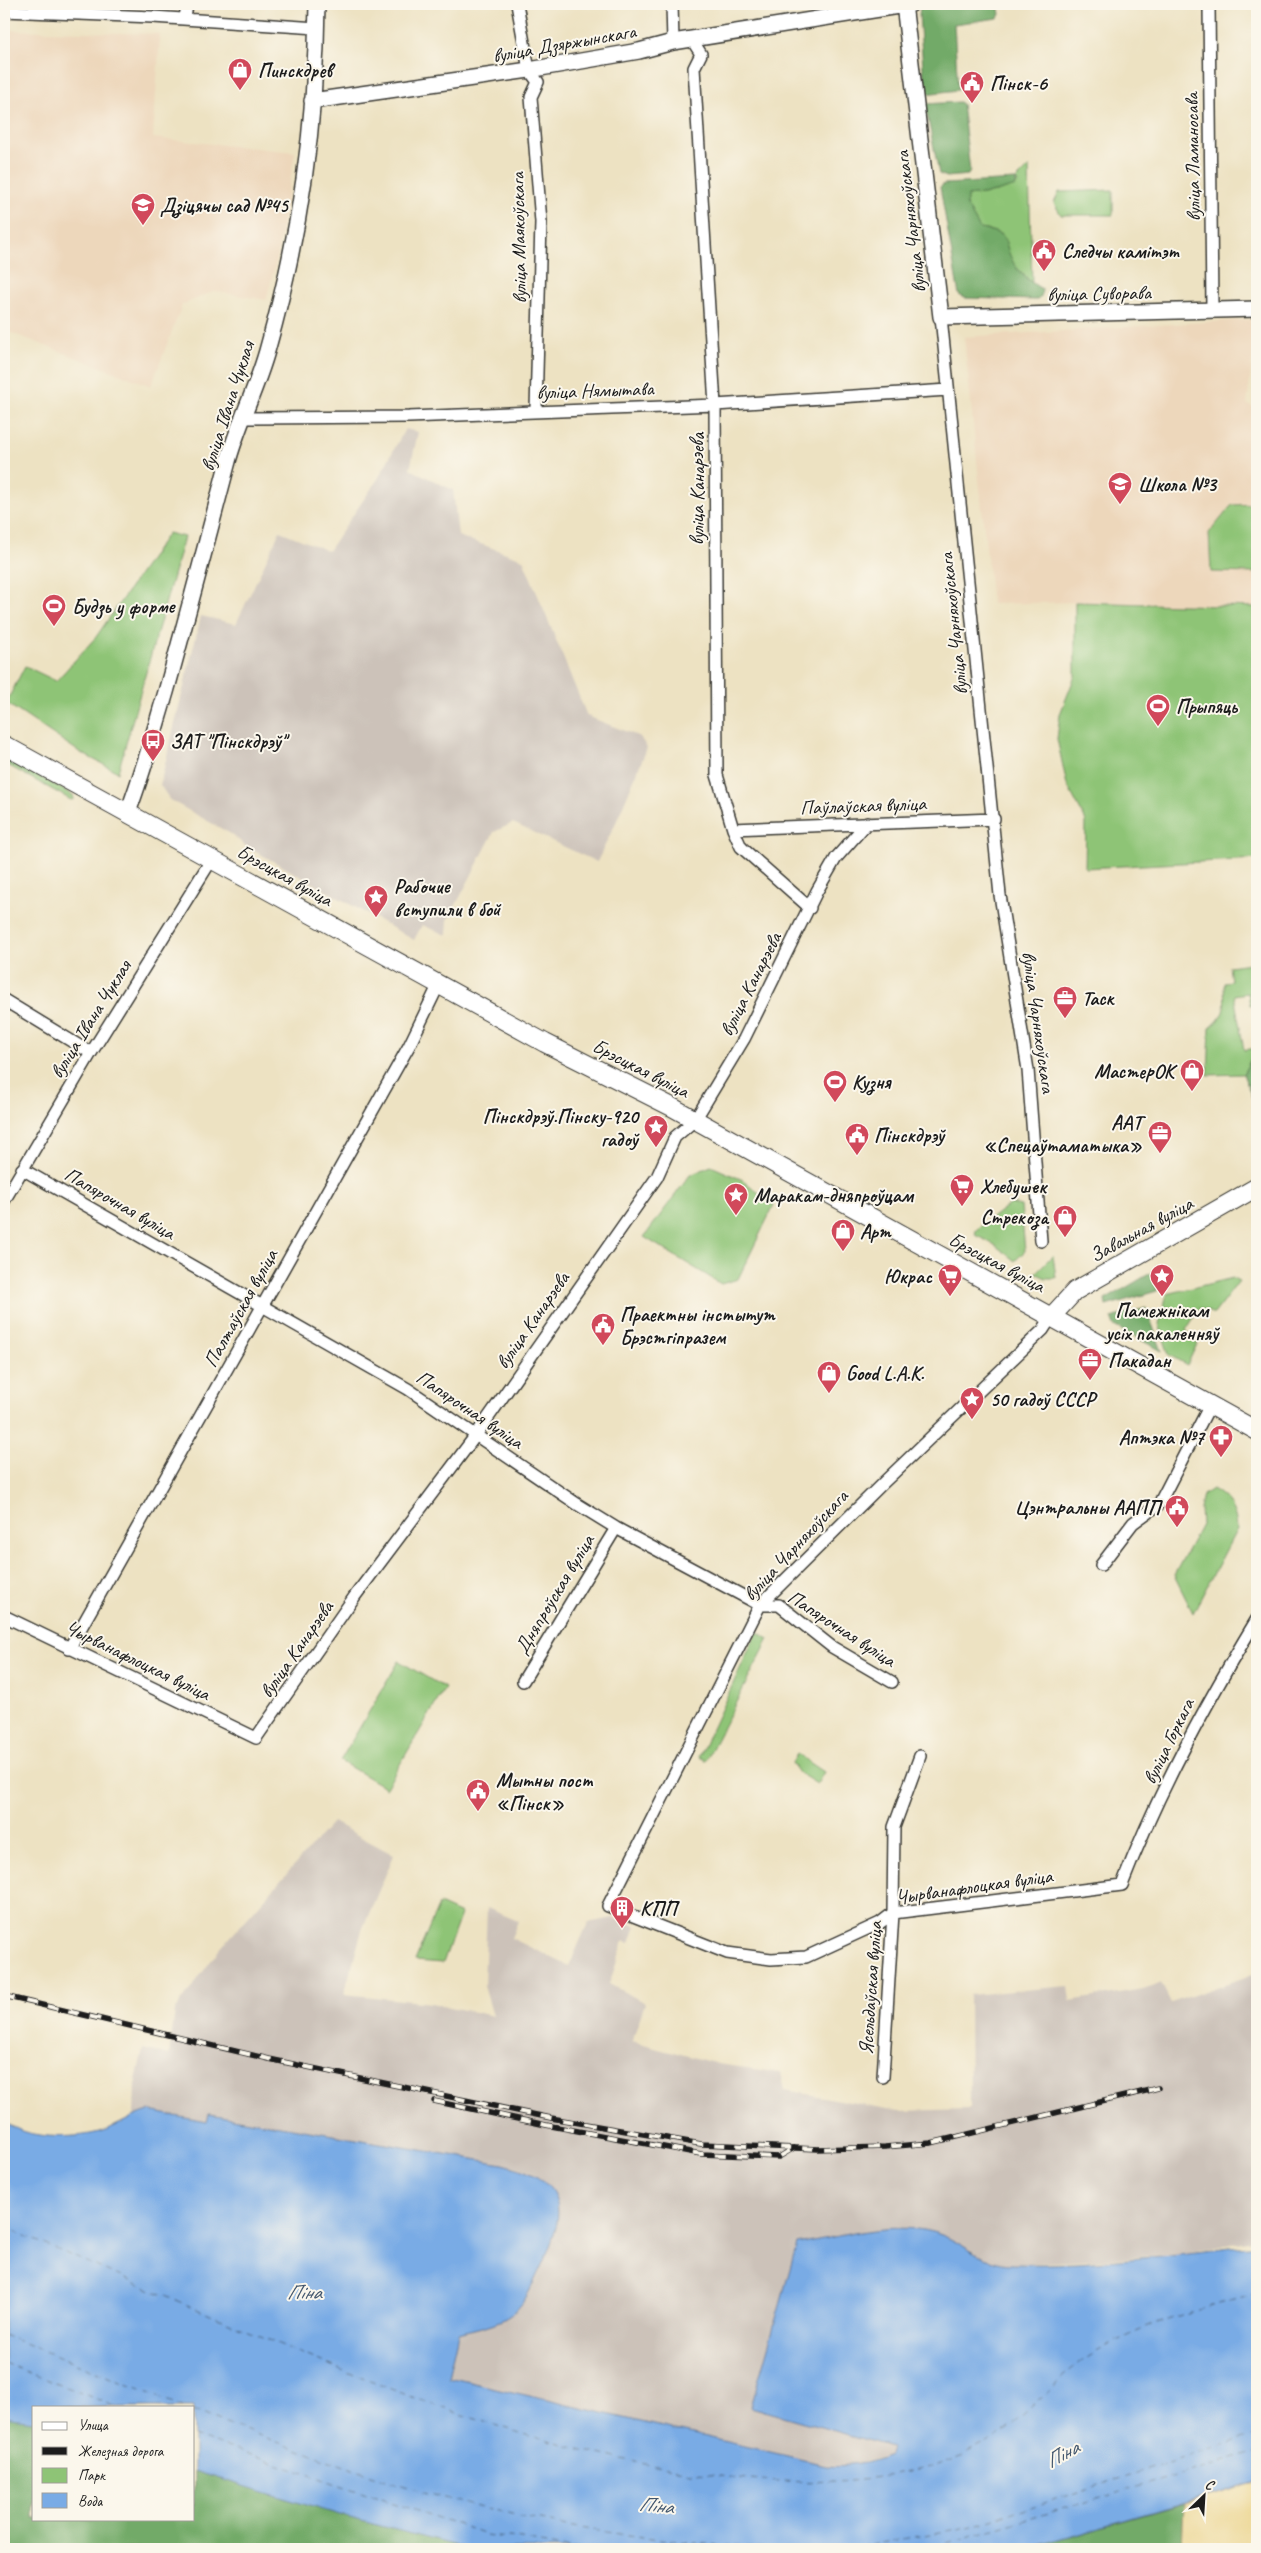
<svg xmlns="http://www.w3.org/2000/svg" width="1261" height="2553" font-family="Caveat,sans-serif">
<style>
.built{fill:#edd7bb}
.industrial{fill:#ccc2b9}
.green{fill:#8ec476;stroke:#557049}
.forest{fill:#72aa67;stroke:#476342}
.sand{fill:#eeda9e;stroke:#857b5d}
.water{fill:#79abe5;stroke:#4a6480}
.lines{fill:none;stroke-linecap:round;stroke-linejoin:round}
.ferry{stroke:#41556c;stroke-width:1;stroke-dasharray:6 5;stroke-linecap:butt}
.street-casing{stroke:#3b3a35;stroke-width:14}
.secondary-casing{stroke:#3b3a35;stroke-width:18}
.primary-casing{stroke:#3b3a35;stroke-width:20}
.street{stroke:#fff;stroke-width:11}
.secondary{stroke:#fff;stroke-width:15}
.primary{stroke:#fff;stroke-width:18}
.rail-casing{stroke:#1c1c1c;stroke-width:5.5}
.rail{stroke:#fbf7ec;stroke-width:4;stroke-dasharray:11;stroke-linecap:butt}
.labels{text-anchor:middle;stroke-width:4;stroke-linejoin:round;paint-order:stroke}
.street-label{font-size:20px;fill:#1c1c1c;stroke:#fbf7ec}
.poi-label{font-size:20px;font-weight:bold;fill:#1c1c1c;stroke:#fbf7ec;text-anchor:start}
.water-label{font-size:21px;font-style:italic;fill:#41556c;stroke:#fbf7ec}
</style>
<rect width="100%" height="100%" fill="#fbf7ec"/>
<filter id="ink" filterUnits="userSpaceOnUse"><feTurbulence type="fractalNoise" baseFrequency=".02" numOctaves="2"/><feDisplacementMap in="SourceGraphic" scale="10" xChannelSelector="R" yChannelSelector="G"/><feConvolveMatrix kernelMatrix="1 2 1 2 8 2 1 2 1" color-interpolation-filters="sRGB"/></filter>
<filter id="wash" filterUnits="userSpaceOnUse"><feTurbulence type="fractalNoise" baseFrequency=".0096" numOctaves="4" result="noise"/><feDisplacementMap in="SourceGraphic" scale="20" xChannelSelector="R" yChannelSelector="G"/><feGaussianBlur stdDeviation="1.12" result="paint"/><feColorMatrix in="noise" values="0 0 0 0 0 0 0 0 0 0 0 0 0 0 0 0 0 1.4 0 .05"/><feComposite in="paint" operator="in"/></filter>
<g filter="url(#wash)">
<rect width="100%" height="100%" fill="#ede2c2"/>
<!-- built -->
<path class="built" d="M 4,30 L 160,34 L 153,138 L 295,152 L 276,262 L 266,300 L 214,291 L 182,305 L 151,386 L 4,330 Z
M 1257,319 L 1247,404 L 1257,408 L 1257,607 L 1075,602 L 992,604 L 964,337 Z"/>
<!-- industrial -->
<path class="industrial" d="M 405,429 L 418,432 L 410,469 L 453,490 L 458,536 L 523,559 L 587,716 L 640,737 L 647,748 L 617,820 L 597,862 L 513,823 L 494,832 L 448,920 L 447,935 L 422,925 L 414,940 L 246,846 L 231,834 L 170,800 L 160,785 L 201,616 L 236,624 L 280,531 L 328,551 L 378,479 Z
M 333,1822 L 394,1855 L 362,1930 L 344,1994 L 431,2003 L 493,2016 L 484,1986 L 487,1908 L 518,1921 L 511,1938 L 569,1966 L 588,1923 L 613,1918 L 636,1926 L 630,1943 L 624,1941 L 609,1984 L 645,2003 L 632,2041 L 718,2064 L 781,2073 L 785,2090 L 898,2111 L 970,2109 L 969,1995 L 1068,1986 L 1070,2001 L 1143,1989 L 1161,1983 L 1171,2003 L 1257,1973 L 1257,2239 L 1186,2253 L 1101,2260 L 1011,2264 L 993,2262 L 978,2256 L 949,2239 L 889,2455 L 854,2465 L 842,2467 L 811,2462 L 448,2377 L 458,2333 L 511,2315 L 520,2307 L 528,2295 L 517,2167 L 209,2114 L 207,2122 L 156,2112 L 149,2111 L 134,2116 L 135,2085 L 143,2049 L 169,2055 L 175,2011 L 218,1951 Z"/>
<!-- green -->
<path class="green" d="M 1029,167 L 1032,284 C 1027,277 1018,270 1013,263 C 1000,241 1016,234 980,229 L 965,204 L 968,196 L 996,192 L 1018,183 L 1016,180 Z
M 1113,190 L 1113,215 L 1061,215 L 1054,203 L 1059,192 Z
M 1257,504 L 1257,573 L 1211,572 L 1209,533 L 1232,505 Z
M 168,533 L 184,537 L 118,772 L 81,753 L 6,703 L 25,666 L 56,681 L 96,637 Z
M 1075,602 L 1257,607 L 1257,859 L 1085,868 L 1086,821 L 1067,785 L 1057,739 L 1060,714 L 1075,676 Z
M 4,757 L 73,795 L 74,799 L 71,800 L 4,763 Z
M 1257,962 L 1257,1004 L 1250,1005 L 1248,993 L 1234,995 L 1244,1050 L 1257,1048 L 1243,1074 L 1208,1075 L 1210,1028 C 1229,1013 1224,1003 1224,982 L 1231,981 L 1229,966 Z
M 711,1166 L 743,1180 L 774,1205 L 738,1279 L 721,1284 L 644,1237 L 690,1175 Z
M 1010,1204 L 1021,1206 L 1025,1251 L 1015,1261 L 995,1245 L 975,1235 L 976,1230 Z
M 1053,1255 L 1056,1278 L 1046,1278 L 1035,1273 Z
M 1233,1278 L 1239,1281 L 1214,1314 L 1200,1308 L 1186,1330 L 1198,1342 L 1187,1365 L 1169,1355 L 1159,1324 L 1167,1294 Z
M 1212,1489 C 1229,1499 1236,1510 1237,1529 L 1193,1613 L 1174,1575 L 1201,1525 L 1200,1509 L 1203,1495 Z
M 757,1632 L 769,1639 L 706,1760 L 699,1757 Z
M 399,1661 L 445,1688 L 386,1788 L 340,1761 Z
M 797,1754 L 824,1772 L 817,1784 L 799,1773 L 792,1763 Z
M 439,1904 L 461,1914 L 443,1963 L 415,1961 Z"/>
<!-- forest -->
<path class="forest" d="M 937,4 L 998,4 L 1000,14 L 998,18 L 954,24 L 958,90 L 925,94 L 919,15 L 920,7 Z
M 959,102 L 962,104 L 970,171 L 968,175 L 947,177 L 939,174 L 925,104 Z
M 1016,180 L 1016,186 L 996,192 L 968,196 L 966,204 L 980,229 C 1013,234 1001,239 1013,262 C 1018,272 1032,284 1042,289 L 1041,297 L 1037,300 L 965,298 L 959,295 L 940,187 L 944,184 Z
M 1257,1048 L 1257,1110 L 1243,1074 Z
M 1164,1265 L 1157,1291 L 1106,1306 L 1105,1300 Z
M 1146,1308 L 1162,1351 L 1114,1326 L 1111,1318 Z
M 9,2416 L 34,2421 L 34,2519 L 194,2519 L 194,2471 L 350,2518 L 469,2549 L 4,2549 L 4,2417 Z
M 1185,2503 L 1183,2549 L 1025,2549 Z"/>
<!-- sand -->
<path class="sand" d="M 1257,2481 L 1257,2549 L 1183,2549 L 1185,2503 Z"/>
<!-- water -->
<path class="water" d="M 149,2111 L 207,2122 L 209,2114 L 503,2164 C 571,2181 566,2214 540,2269 C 532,2285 526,2303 512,2314 C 497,2325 476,2328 458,2333 L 448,2377 L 826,2465 C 848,2467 868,2464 889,2455 L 891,2447 L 751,2407 L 797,2244 C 838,2237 892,2221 932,2232 C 961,2239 980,2264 1012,2264 C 1093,2266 1176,2254 1257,2245 L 1257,2481 L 1025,2549 L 469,2549 L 350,2518 L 194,2471 L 194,2407 L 34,2407 L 34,2421 L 4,2417 L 4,2120 C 23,2140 74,2139 99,2132 C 117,2127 131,2116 149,2111 Z"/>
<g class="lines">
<!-- ferry -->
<path class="ferry" d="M 4,2227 C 81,2260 157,2292 234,2325 C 378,2387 523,2444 678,2470 C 764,2484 855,2489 940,2464 C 963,2457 986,2444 1006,2430 C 1033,2410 1053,2382 1081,2362 C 1133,2326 1197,2310 1257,2294
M 4,2335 L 183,2407
M 4,2363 L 117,2407
M 194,2411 C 276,2442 360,2473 444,2498 C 553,2529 665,2542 777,2549
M 194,2436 L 486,2534 L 576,2549
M 816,2549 L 859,2547 L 973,2526 L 1257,2434
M 926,2549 L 1257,2452"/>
</g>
</g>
<g filter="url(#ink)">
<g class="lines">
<defs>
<path id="street" d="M 517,4 L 529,70 L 538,82 L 531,97 L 541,222 L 536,410
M 672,4 L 673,42
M 1209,4 L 1212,309
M 4,11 L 153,17 L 317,28
M 185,19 L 187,4
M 692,40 L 701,54 L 694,68 L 715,405 L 717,775 L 733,829 L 741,847 L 810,908
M 941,317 L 1000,895 L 1028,1070 L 1041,1241
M 243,418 L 409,417 L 715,405 L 948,390
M 733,829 L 994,819
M 4,1000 L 91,1053
M 22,1169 L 408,1389 L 577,1504 L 616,1528 L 760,1605 L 779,1605 L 832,1647 L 892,1682
M 4,1201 L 91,1053 L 212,859
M 1052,1316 L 1043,1330 L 883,1483 L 760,1605 L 608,1906 L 727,1953 L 771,1959 L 806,1957 L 880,1923 L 893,1913 L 1122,1885 C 1158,1792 1206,1703 1257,1619
M 1101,1565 L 1133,1523 L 1159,1504 L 1210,1405
M 4,1616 L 256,1738 L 355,1596 L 476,1435 L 657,1177 L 675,1137 L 695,1120 L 744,1039 L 817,891 L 836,858 L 867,823
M 69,1649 L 409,1046 L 439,984
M 523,1681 L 616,1528
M 883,2077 L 893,1913 L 894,1827 L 920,1756"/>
<path id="secondary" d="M 904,4 L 941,317 L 1257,309
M 312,101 L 529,70 L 639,51 L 673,42 L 911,4
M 128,812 C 143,773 154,732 166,692 C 187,617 207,541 227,465 C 237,426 256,390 267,351 C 300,235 316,125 317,4"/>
<path id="primary" d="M 4,745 L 545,1043 L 672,1107 L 1257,1431
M 1052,1316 L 1075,1291 L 1257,1187"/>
</defs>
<!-- street casing -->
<use href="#street" class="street-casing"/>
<!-- secondary casing -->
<use href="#secondary" class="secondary-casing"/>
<!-- primary casing -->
<use href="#primary" class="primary-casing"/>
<!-- street -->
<use href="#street" class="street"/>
<!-- secondary -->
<use href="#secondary" class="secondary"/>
<!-- primary -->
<use href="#primary" class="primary"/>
<defs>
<path id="rail" d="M 4,1996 L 269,2059 L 551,2118 L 701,2144 L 818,2149 L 885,2147 L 931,2143 L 1158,2088
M 434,2101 L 546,2125 L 701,2154 L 779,2157 L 794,2148"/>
</defs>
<!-- rail casing -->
<use href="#rail" class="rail-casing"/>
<!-- rail -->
<use href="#rail" class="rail"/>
</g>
</g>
<!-- icons -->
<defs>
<symbol id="shop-pin" viewBox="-11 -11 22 30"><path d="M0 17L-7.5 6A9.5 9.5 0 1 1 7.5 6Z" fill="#d1495b" stroke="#fbf7ec"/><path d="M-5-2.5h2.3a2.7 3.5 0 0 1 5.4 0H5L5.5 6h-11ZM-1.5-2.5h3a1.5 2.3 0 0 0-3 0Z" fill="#fff"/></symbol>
<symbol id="civic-pin" viewBox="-11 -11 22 30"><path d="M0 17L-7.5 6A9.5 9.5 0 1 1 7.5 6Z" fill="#d1495b" stroke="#fbf7ec"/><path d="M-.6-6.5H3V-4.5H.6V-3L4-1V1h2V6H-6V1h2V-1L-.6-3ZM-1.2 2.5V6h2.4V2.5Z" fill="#fff"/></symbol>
<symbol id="school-pin" viewBox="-11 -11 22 30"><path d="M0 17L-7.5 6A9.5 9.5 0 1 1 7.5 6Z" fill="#d1495b" stroke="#fbf7ec"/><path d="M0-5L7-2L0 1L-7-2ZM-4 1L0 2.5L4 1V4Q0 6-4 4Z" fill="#fff"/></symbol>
<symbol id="stadium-pin" viewBox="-11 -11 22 30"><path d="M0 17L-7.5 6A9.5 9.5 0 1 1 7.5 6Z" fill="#d1495b" stroke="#fbf7ec"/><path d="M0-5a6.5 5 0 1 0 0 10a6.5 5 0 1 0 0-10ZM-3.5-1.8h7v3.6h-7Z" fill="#fff"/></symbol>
<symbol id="bus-pin" viewBox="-11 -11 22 30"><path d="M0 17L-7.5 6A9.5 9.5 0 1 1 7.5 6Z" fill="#d1495b" stroke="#fbf7ec"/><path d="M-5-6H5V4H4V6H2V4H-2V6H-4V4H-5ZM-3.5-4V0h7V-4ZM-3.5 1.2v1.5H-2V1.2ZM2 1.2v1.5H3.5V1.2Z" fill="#fff"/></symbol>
<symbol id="sight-pin" viewBox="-11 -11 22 30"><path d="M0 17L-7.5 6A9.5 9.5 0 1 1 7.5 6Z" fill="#d1495b" stroke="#fbf7ec"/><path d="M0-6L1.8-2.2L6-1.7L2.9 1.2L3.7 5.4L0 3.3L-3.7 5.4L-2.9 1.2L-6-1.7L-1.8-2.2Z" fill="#fff"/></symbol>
<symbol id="office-pin" viewBox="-11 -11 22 30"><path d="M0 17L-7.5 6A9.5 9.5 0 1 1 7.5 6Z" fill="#d1495b" stroke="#fbf7ec"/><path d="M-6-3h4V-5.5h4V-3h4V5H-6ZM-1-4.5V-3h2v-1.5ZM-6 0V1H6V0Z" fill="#fff"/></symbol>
<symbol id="supermarket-pin" viewBox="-11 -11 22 30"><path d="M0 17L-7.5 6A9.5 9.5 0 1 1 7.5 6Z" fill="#d1495b" stroke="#fbf7ec"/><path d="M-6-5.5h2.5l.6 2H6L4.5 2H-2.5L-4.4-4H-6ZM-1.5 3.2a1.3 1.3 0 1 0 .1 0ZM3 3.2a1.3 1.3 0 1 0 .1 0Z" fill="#fff"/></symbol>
<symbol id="pharmacy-pin" viewBox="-11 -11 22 30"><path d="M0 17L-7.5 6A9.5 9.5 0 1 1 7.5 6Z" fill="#d1495b" stroke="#fbf7ec"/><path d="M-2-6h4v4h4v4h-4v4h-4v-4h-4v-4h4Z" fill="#fff"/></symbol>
<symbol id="building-pin" viewBox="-11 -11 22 30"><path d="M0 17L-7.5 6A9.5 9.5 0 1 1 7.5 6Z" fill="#d1495b" stroke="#fbf7ec"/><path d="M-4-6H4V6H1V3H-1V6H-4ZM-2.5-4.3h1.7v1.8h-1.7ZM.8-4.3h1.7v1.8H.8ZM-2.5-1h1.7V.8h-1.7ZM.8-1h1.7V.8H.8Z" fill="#fff"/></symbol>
</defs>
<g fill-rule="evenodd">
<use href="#shop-pin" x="226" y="56" width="28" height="38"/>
<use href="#civic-pin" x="958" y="69" width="28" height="38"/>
<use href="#school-pin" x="129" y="191" width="28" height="38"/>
<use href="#civic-pin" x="1030" y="237" width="28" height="38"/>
<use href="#school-pin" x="1106" y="470" width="28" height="38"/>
<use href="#stadium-pin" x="40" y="592" width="28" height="38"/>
<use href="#stadium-pin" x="1144" y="692" width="28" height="38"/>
<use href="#bus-pin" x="139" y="727" width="28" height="38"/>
<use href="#sight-pin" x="362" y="883" width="28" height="38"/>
<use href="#office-pin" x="1051" y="984" width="28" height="38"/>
<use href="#shop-pin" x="1178" y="1057" width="28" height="38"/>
<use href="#stadium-pin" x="821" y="1068" width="28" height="38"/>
<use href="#sight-pin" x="642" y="1113" width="28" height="38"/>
<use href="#office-pin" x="1146" y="1119" width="28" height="38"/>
<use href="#civic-pin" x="843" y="1121" width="28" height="38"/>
<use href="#supermarket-pin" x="948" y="1172" width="28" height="38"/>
<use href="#sight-pin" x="722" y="1181" width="28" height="38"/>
<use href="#shop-pin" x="1051" y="1203" width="28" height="38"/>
<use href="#shop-pin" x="829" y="1217" width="28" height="38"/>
<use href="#supermarket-pin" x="936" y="1262" width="28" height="38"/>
<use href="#sight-pin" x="1148" y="1262" width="28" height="38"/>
<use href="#civic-pin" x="589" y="1311" width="28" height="38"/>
<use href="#office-pin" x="1076" y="1346" width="28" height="38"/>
<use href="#shop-pin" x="815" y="1359" width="28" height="38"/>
<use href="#sight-pin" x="958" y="1385" width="28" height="38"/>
<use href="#pharmacy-pin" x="1207" y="1423" width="28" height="38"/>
<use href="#civic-pin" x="1163" y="1493" width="28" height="38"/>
<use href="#civic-pin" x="464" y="1777" width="28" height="38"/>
<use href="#building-pin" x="608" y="1894" width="28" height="38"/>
</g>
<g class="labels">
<!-- street labels -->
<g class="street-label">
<text transform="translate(564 43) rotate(-10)" y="7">вуліца Дзяржынскага</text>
<text transform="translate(1192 157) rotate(-91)" y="7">вуліца Ламаносава</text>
<text transform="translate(910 222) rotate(-97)" y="7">вуліца Чарняхоўскага</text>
<text transform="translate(518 238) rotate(-91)" y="7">вуліца Маякоўскага</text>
<text transform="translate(1099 293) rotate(-1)" y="7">вуліца Суворава</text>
<text transform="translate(595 390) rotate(-2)" y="7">вуліца Нямытава</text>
<text transform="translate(227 406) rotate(-72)" y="7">вуліца Івана Чуклая</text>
<text transform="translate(697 489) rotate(-90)" y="7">вуліца Канарэева</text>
<text transform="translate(953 624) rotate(-96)" y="7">вуліца Чарняхоўскага</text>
<text transform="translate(863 805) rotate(-2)" y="7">Паўлаўская вуліца</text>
<text transform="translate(285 875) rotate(29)" y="7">Брэсцкая вуліца</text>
<text transform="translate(750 984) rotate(-63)" y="7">вуліца Канарэева</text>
<text transform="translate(90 1019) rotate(-58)" y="7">вуліца Івана Чуклая</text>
<text transform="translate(1039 1022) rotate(82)" y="7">вуліца Чарняхоўскага</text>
<text transform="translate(641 1068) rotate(27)" y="7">Брэсцкая вуліца</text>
<text transform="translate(120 1203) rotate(30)" y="7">Папярочная вуліца</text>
<text transform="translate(1141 1229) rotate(-29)" y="7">Завальная вуліца</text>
<text transform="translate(997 1262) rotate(28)" y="7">Брэсцкая вуліца</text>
<text transform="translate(240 1308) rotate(-61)" y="7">Палтаўская вуліца</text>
<text transform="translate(532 1320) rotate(-55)" y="7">вуліца Канарэева</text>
<text transform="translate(470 1409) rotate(34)" y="7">Папярочная вуліца</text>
<text transform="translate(795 1545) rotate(-47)" y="7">вуліца Чарняхоўскага</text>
<text transform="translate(554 1594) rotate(-59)" y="7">Дняпроўская вуліца</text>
<text transform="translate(842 1628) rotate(33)" y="7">Папярочная вуліца</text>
<text transform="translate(296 1649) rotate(-55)" y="7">вуліца Канарэева</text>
<text transform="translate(138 1660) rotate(26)" y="7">Чырванафлоцкая вуліца</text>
<text transform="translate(1168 1741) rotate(-64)" y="7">вуліца Горкага</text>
<text transform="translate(974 1886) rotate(-8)" y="7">Чырванафлоцкая вуліца</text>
<text transform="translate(870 1988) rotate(-86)" y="7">Ясельдаўская вуліца</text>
</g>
<!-- poi labels -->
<g class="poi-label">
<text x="258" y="77">Пинскдрев</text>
<text x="990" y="90">Пінск-6</text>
<text x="160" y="212">Дзіцячы сад №45</text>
<text x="1062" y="258">Следчы камітэт</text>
<text x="1138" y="491">Школа №3</text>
<text x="72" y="613">Будзь у форме</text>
<text x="1176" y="713">Прыпяць</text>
<text x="170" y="748">ЗАТ "Пінскдрэў"</text>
<text x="394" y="893">Рабочие<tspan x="394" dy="23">вступили в бой</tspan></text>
<text x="1082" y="1005">Таск</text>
<text x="1174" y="1078" text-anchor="end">МастерОК</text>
<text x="852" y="1089">Кузня</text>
<text x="638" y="1123" text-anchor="end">Пінскдрэў.Пінску-920<tspan x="638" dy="23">гадоў</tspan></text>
<text x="1142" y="1129" text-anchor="end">ААТ<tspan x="1142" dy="23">«Спецаўтаматыка»</tspan></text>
<text x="874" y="1142">Пінскдрэў</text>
<text x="980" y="1193">Хлебушек</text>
<text x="754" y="1202">Маракам-дняпроўцам</text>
<text x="1048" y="1224" text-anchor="end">Стрекоза</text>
<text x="860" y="1238">Арт</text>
<text x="932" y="1283" text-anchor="end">Юкрас</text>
<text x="1162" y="1317" text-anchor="middle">Памежнікам<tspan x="1162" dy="23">усіх пакаленняў</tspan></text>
<text x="620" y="1321">Праектны інстытут<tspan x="620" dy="23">Брэстгіпразем</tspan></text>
<text x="1108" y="1367">Пакадан</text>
<text x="846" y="1380">Good L.A.K.</text>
<text x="990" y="1406">50 гадоў СССР</text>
<text x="1204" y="1444" text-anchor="end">Аптэка №7</text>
<text x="1160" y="1514" text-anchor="end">Цэнтральны ААПП</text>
<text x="496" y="1787">Мытны пост<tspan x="496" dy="23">«Пінск»</tspan></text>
<text x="640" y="1915">КПП</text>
</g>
<!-- water labels -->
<g class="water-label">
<text x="304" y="2299">Піна</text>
<text transform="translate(1062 2454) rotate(-29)" y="7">Піна</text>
<text transform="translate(656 2505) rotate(6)" y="7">Піна</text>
</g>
</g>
<!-- margin -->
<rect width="1261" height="2553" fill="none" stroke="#fbf7ec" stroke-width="20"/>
<!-- legend -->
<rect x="32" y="2406" width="162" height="115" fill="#fbf7ec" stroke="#a29f99"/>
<rect x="42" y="2422" width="25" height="8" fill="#ffffff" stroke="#a29f99"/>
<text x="78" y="2430" font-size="15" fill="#1c1c1c">Улица</text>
<rect x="42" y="2447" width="25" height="8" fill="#1c1c1c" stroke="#a29f99"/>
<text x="78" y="2456" font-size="15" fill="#1c1c1c">Железная дорога</text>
<rect x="42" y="2468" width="25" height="15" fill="#8ec476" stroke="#a29f99"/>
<text x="78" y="2480" font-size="15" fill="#1c1c1c">Парк</text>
<rect x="42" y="2493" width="25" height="15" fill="#79abe5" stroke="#a29f99"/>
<text x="78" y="2506" font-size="15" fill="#1c1c1c">Вода</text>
<!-- north arrow -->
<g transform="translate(1204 2496) rotate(25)" stroke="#fbf7ec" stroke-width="4" paint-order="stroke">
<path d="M0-4L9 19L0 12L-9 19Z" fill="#1c1c1c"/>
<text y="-8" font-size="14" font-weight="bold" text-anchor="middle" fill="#1c1c1c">С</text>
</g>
</svg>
